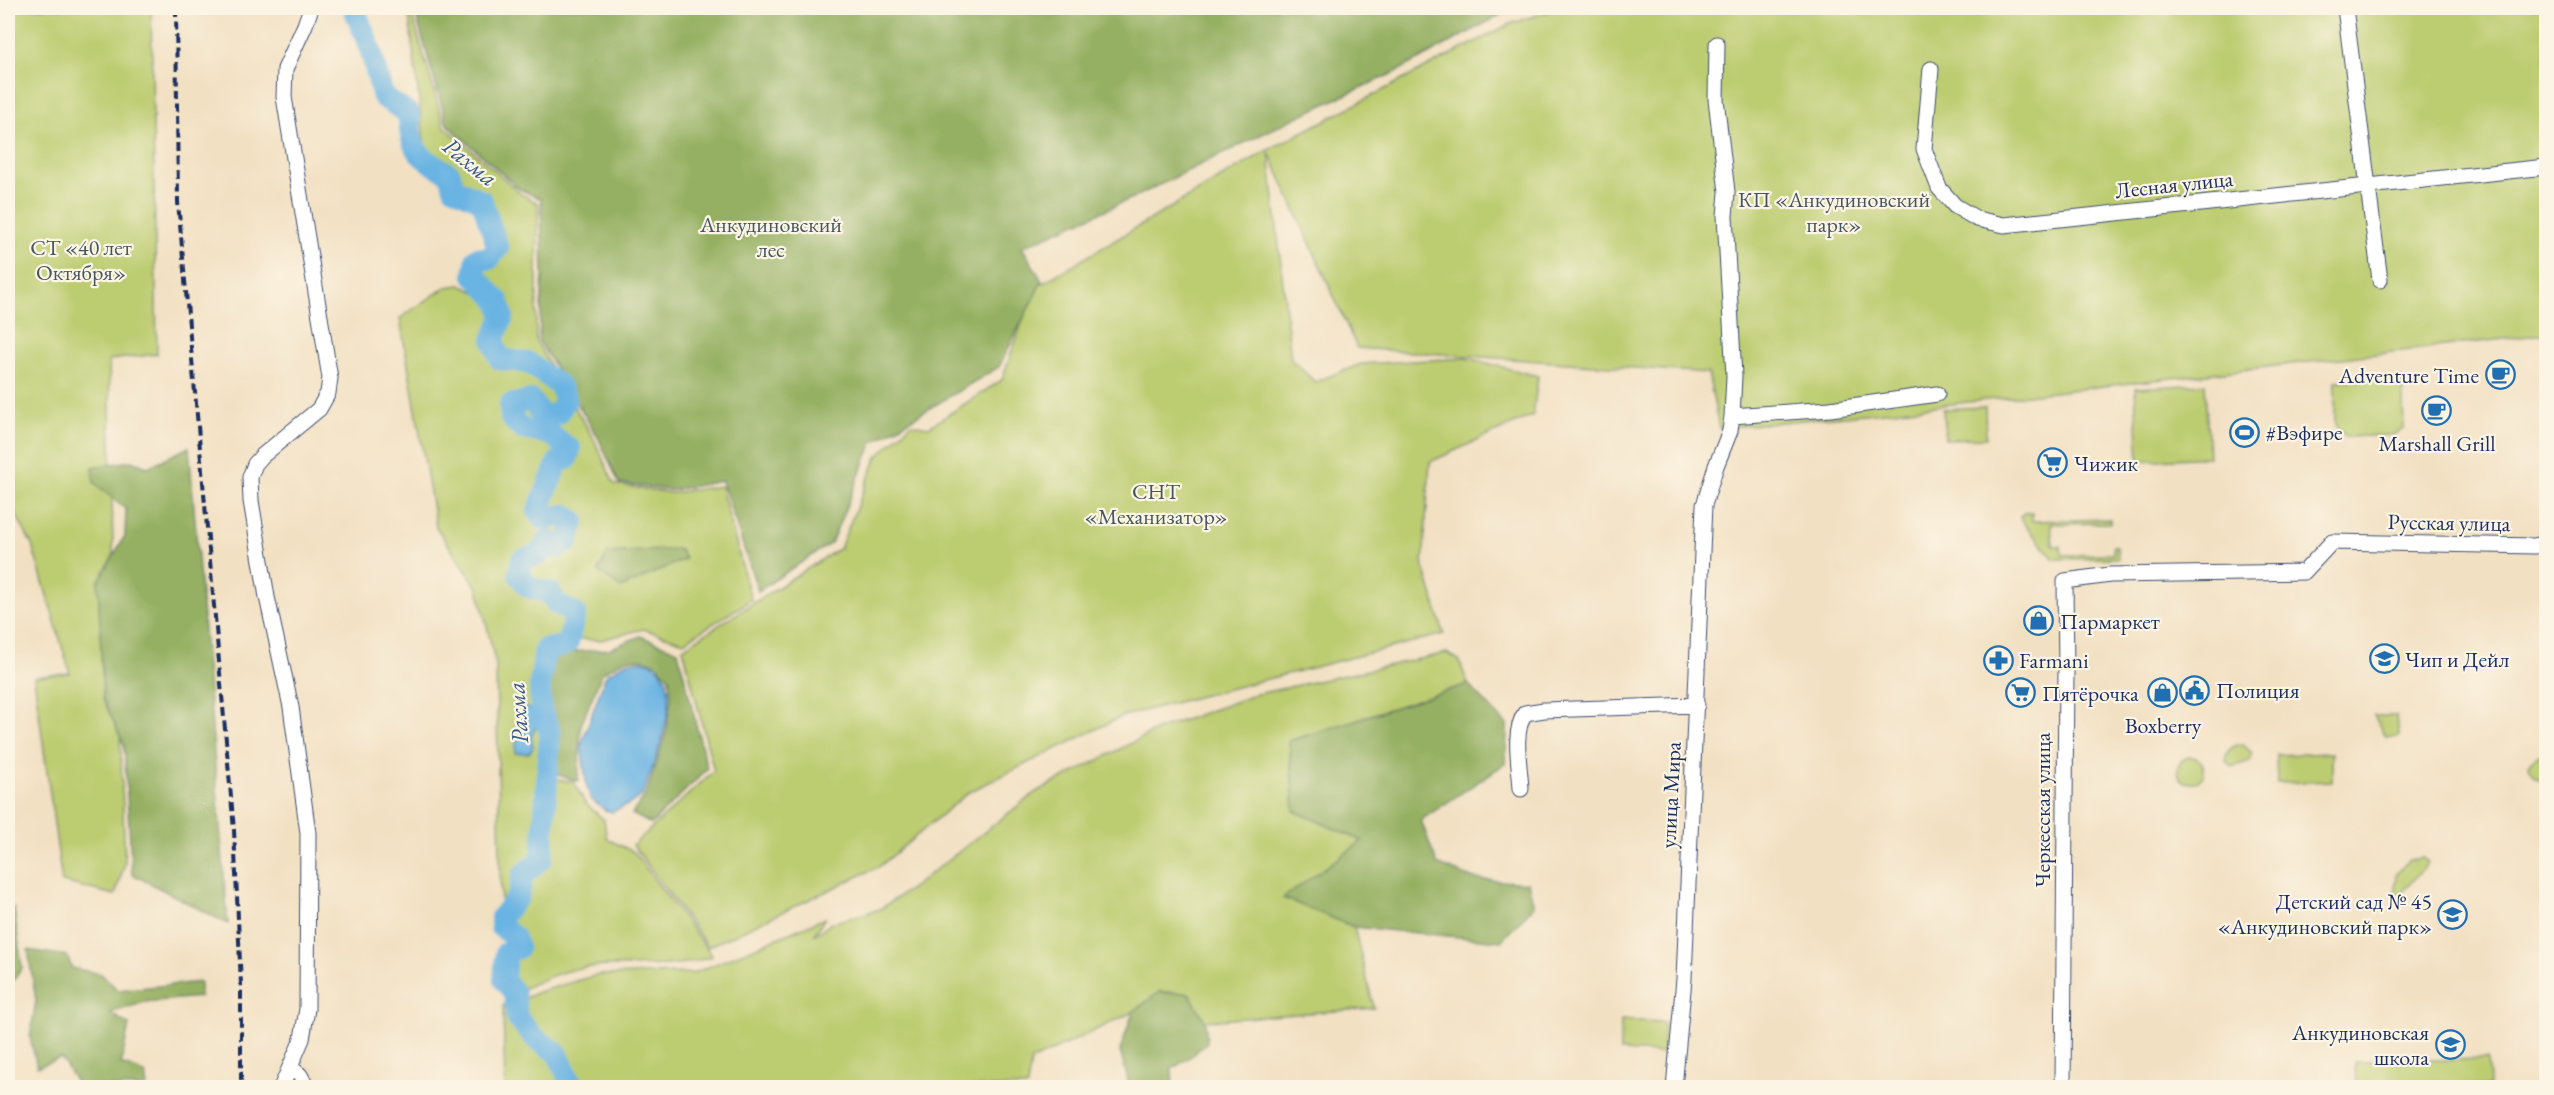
<svg xmlns="http://www.w3.org/2000/svg" width="2554" height="1095" font-family="'EB Garamond',serif">
<style>
.green{fill:#bccc6f;stroke:#6c7e66;stroke-width:1.5}
.forest{fill:#95b062;stroke:#587060;stroke-width:1.5}
.water{fill:#6bb4e3;stroke:#4372a0;stroke-width:1.5}
.lines{fill:none;stroke-linecap:round;stroke-linejoin:round}
.river{stroke:#6bb4e3;stroke-width:22}
.minor-casing{stroke:#3b4a6d;stroke-width:17}
.minor{stroke:#fff;stroke-width:15}
.rail{stroke:#1b2f5e;stroke-width:4;stroke-dasharray:9 4.5;stroke-linecap:butt}
.labels{text-anchor:middle;stroke-width:4.5;stroke-linejoin:round;paint-order:stroke}
.street-label{font-size:22px;fill:#1b2f5e;stroke:#fcf5e5}
.park-label{font-size:22px;fill:#435662;stroke:#fcf5e5}
.poi-label{font-size:22px;fill:#1b2f5e;stroke:#fcf5e5;text-anchor:start}
.water-label{font-size:24px;font-style:italic;fill:#335786;stroke:#fcf5e5}
</style>
<rect width="100%" height="100%" fill="#fcf5e5"/>
<filter id="ink" filterUnits="userSpaceOnUse"><feTurbulence type="fractalNoise" baseFrequency=".0167" numOctaves="2"/><feDisplacementMap in="SourceGraphic" scale="12" xChannelSelector="R" yChannelSelector="G"/><feConvolveMatrix kernelMatrix="1 2 1 2 8 2 1 2 1" color-interpolation-filters="sRGB"/></filter>
<filter id="wash" filterUnits="userSpaceOnUse"><feTurbulence type="fractalNoise" baseFrequency=".008" numOctaves="4" result="noise"/><feDisplacementMap in="SourceGraphic" scale="24" xChannelSelector="R" yChannelSelector="G"/><feGaussianBlur stdDeviation="1.35" result="paint"/><feColorMatrix in="noise" values="0 0 0 0 0 0 0 0 0 0 0 0 0 0 0 0 0 1.4 0 .05"/><feComposite in="paint" operator="in"/></filter>
<g filter="url(#wash)">
<rect width="100%" height="100%" fill="#f2e0c2"/>
<!-- green -->
<path class="green" d="M 8,8 L 151,8 L 157,354 L 109,360 L 113,550 L 125,863 L 115,895 L 62,882 L 34,677 L 70,673 L 32,545 L 8,499 Z
M 408,8 L 410,8 L 444,126 L 521,194 L 538,203 L 536,341 L 556,376 L 525,356 L 503,352 L 498,339 L 508,315 L 503,296 L 481,275 L 481,263 L 492,262 L 503,249 L 486,197 L 459,184 L 453,170 L 426,156 Z
M 1559,8 L 2546,8 L 2546,334 L 1875,413 L 1719,428 L 1708,373 L 1357,348 L 1269,152 L 1291,359 L 1315,382 L 1361,364 L 1467,358 L 1538,376 L 1533,415 L 1430,462 L 1423,564 L 1444,634 L 1123,716 L 969,792 L 880,866 L 708,947 L 633,845 L 714,771 L 683,648 L 840,548 L 877,457 L 911,424 L 929,427 L 1002,380 L 1034,288 L 1268,150 L 1510,24 Z
M 460,285 L 492,299 L 497,317 L 486,341 L 496,365 L 530,369 L 556,392 L 553,406 L 543,407 L 532,394 L 506,402 L 508,421 L 518,434 L 550,441 L 560,453 L 554,456 L 534,510 L 541,523 L 566,524 L 556,540 L 545,536 L 536,549 L 519,557 L 515,571 L 518,585 L 548,597 L 553,607 L 570,617 L 561,640 L 541,647 L 537,708 L 543,734 L 536,856 L 520,871 L 515,895 L 501,907 L 496,665 L 478,588 L 436,527 L 400,318 L 446,287 Z
M 2402,378 L 2404,428 L 2393,435 L 2346,437 L 2335,425 L 2335,381 Z
M 2205,384 L 2209,457 L 2139,461 L 2135,388 Z
M 573,404 L 593,437 L 614,484 L 672,493 L 721,486 L 751,600 L 684,642 L 643,629 L 601,640 L 574,639 L 578,610 L 560,598 L 551,588 L 527,578 L 528,564 L 542,559 L 547,549 L 559,554 L 570,546 L 580,521 L 572,512 L 545,509 L 562,467 L 570,464 L 576,450 L 559,433 L 529,423 L 521,414 L 528,409 L 544,423 L 564,418 Z
M 1985,407 L 1986,438 L 1945,439 L 1943,409 Z
M 2024,513 L 2032,513 L 2032,521 L 2111,519 L 2111,523 L 2051,524 L 2053,546 L 2061,546 L 2062,555 L 2113,554 L 2113,546 L 2117,546 L 2118,558 L 2054,559 L 2021,520 L 2020,516 Z
M 1447,653 L 1459,660 L 1468,684 L 1289,741 L 1363,841 L 1284,898 L 1354,927 L 1374,1008 L 1205,1021 L 1189,993 L 1159,992 L 1133,1012 L 1031,1061 L 1027,1087 L 576,1088 L 559,1051 L 536,1033 L 522,1016 L 519,1001 L 538,992 L 597,975 L 694,973 L 825,918 L 814,935 L 832,923 L 880,909 L 912,888 L 1036,792 L 1159,729 L 1257,694 Z
M 2374,716 L 2397,716 L 2399,737 L 2386,737 Z
M 2237,745 L 2243,745 L 2252,753 L 2250,761 L 2232,767 L 2226,761 C 2225,753 2229,748 2237,745 Z
M 2332,753 L 2332,781 L 2277,783 L 2276,755 Z
M 2539,755 L 2546,755 L 2546,781 C 2535,778 2531,776 2529,764 Z
M2178 770a13 13 0 1 1 26 0a13 13 0 1 1-26 0Z
M 551,778 L 574,782 L 585,803 L 604,820 L 607,839 L 634,852 L 712,956 C 674,971 628,963 588,967 C 564,969 539,981 518,991 L 509,979 L 511,957 L 520,949 L 517,935 L 507,925 L 508,916 L 522,898 L 526,876 L 545,859 Z
M 2423,858 L 2428,863 L 2402,893 L 2398,895 L 2395,893 L 2396,875 L 2409,860 Z
M 511,1002 L 514,1018 L 532,1041 L 553,1056 L 568,1087 L 505,1087 L 503,1006 Z
M 1621,1020 L 1664,1022 L 1663,1053 L 1620,1051 Z
M 2488,1059 L 2489,1087 L 2356,1087 L 2355,1062 Z"/>
<!-- forest -->
<path class="forest" d="M 414,8 L 1513,8 L 1396,72 L 1301,115 L 1137,196 L 1022,247 L 1042,281 L 999,367 L 873,442 L 831,543 L 758,591 L 722,481 L 672,490 L 619,483 L 598,437 L 539,341 L 543,275 L 541,199 L 518,188 L 447,124 Z
M 189,447 L 228,924 L 132,874 L 124,745 L 103,699 L 98,582 L 125,536 L 126,509 L 94,483 L 93,467 L 131,461 L 148,467 Z
M 679,549 L 685,559 L 621,588 L 598,571 L 608,553 Z
M 640,636 L 678,651 L 707,769 L 651,824 L 632,814 L 646,794 L 666,732 L 671,698 L 669,678 L 657,664 L 643,659 L 626,659 L 602,673 L 581,725 L 578,781 L 558,775 L 546,688 L 552,657 L 572,652 L 609,649 Z
M 1468,684 L 1507,725 L 1506,763 L 1421,820 L 1437,864 L 1474,879 L 1528,883 L 1534,906 L 1501,941 L 1354,927 L 1283,898 L 1362,841 L 1294,811 L 1289,741 Z
M 14,908 L 22,968 L 13,981 L 8,981 L 8,911 Z
M 28,950 L 67,956 L 72,968 L 101,974 L 118,990 L 200,982 L 200,997 L 145,1002 L 110,1013 L 129,1025 L 121,1064 L 145,1073 L 147,1087 L 79,1087 L 61,1058 L 37,1067 L 30,1037 L 36,1001 Z
M 1159,992 L 1189,993 L 1205,1021 L 1207,1042 L 1193,1055 L 1172,1069 L 1173,1087 L 1130,1087 L 1120,1051 L 1133,1012 Z"/>
<!-- water -->
<path class="water" d="M 644,661 C 695,672 653,764 643,794 C 634,804 623,806 612,812 L 605,810 L 591,799 L 587,788 L 581,745 L 606,675 L 627,662 Z
M 521,703 L 535,714 L 538,723 L 532,735 L 533,747 L 529,753 L 515,753 Z"/>
<g class="lines">
<!-- river -->
<path class="river" d="M 354,8 L 370,48 L 383,97 L 409,114 C 409,152 420,157 450,174 L 454,188 L 482,201 L 498,248 L 489,259 L 477,258 L 474,275 L 499,302 L 503,317 L 493,340 L 500,359 L 529,363 L 559,385 L 566,400 L 558,414 L 542,416 L 531,400 L 510,405 L 511,418 L 522,429 L 550,434 L 570,449 L 567,459 L 558,462 L 538,511 L 542,518 L 566,515 L 574,521 L 568,542 L 557,548 L 548,540 L 540,554 L 522,560 L 519,575 L 528,587 L 551,593 L 556,603 L 575,614 L 568,643 L 560,647 L 545,649 L 540,684 L 541,710 L 550,732 L 542,858 L 523,875 L 518,897 L 501,917 L 501,927 L 513,936 L 518,948 L 506,953 L 504,980 L 514,993 L 517,1018 L 535,1038 L 557,1053 L 573,1088"/>
</g>
</g>
<g filter="url(#ink)">
<g class="lines">
<defs>
<path id="minor" d="M 2345,8 L 2380,280
M 1931,69 L 1924,149 L 1939,188 L 1955,206 L 1977,219 L 2004,225 L 2546,167
M 1732,416 L 1830,409 L 1937,394
M 1521,789 C 1520,766 1512,733 1525,713 L 1544,710 L 1697,705
M 290,1067 L 300,1075 L 307,1088
M 281,1088 L 302,1039 L 307,1009 L 308,833 L 291,707 L 267,597 L 251,501 L 250,477 L 255,464 L 262,456 L 319,409 L 328,393 L 330,378 L 284,97 L 285,69 L 305,25 L 311,8
M 1674,1088 L 1684,979 L 1704,505 L 1716,466 L 1730,431 L 1732,416 L 1734,376 L 1725,216 L 1727,192 L 1716,99 L 1717,44
M 2063,1088 L 2066,670 L 2065,581 L 2110,575 L 2304,572 L 2332,542 L 2535,546 L 2546,543"/>
</defs>
<!-- minor casing -->
<use href="#minor" class="minor-casing"/>
<!-- minor -->
<use href="#minor" class="minor"/>
<!-- rail -->
<path class="rail" d="M 176,8 L 178,202 L 234,830 L 241,985 L 241,1088"/>
</g>
</g>
<!-- icons -->
<defs>
<symbol id="cafe-ring" viewBox="-11 -11 22 22"><circle r="9.5" fill="#fcf5e5" stroke="#1f6fb2" stroke-width="1.5"/><path d="M-5.5-4.5H6V0H3Q3 3.5 0 3.5H-2.5Q-5.5 3.5-5.5 0ZM3-3.2v2h1.7v-2ZM-6 4.5H4V6H-6Z" fill="#1f6fb2"/></symbol>
<symbol id="stadium-ring" viewBox="-11 -11 22 22"><circle r="9.5" fill="#fcf5e5" stroke="#1f6fb2" stroke-width="1.5"/><path d="M0-5a6.5 5 0 1 0 0 10a6.5 5 0 1 0 0-10ZM-3.5-1.8h7v3.6h-7Z" fill="#1f6fb2"/></symbol>
<symbol id="supermarket-ring" viewBox="-11 -11 22 22"><circle r="9.5" fill="#fcf5e5" stroke="#1f6fb2" stroke-width="1.5"/><path d="M-6-5.5h2.5l.6 2H6L4.5 2H-2.5L-4.4-4H-6ZM-1.5 3.2a1.3 1.3 0 1 0 .1 0ZM3 3.2a1.3 1.3 0 1 0 .1 0Z" fill="#1f6fb2"/></symbol>
<symbol id="shop-ring" viewBox="-11 -11 22 22"><circle r="9.5" fill="#fcf5e5" stroke="#1f6fb2" stroke-width="1.5"/><path d="M-5-2.5h2.3a2.7 3.5 0 0 1 5.4 0H5L5.5 6h-11ZM-1.5-2.5h3a1.5 2.3 0 0 0-3 0Z" fill="#1f6fb2"/></symbol>
<symbol id="school-ring" viewBox="-11 -11 22 22"><circle r="9.5" fill="#fcf5e5" stroke="#1f6fb2" stroke-width="1.5"/><path d="M0-5L7-2L0 1L-7-2ZM-4 1L0 2.5L4 1V4Q0 6-4 4Z" fill="#1f6fb2"/></symbol>
<symbol id="pharmacy-ring" viewBox="-11 -11 22 22"><circle r="9.5" fill="#fcf5e5" stroke="#1f6fb2" stroke-width="1.5"/><path d="M-2-6h4v4h4v4h-4v4h-4v-4h-4v-4h4Z" fill="#1f6fb2"/></symbol>
<symbol id="civic-ring" viewBox="-11 -11 22 22"><circle r="9.5" fill="#fcf5e5" stroke="#1f6fb2" stroke-width="1.5"/><path d="M-.6-6.5H3V-4.5H.6V-3L4-1V1h2V6H-6V1h2V-1L-.6-3ZM-1.2 2.5V6h2.4V2.5Z" fill="#1f6fb2"/></symbol>
</defs>
<g fill-rule="evenodd">
<use href="#cafe-ring" x="2484" y="358" width="33" height="33"/>
<use href="#cafe-ring" x="2420" y="394" width="33" height="33"/>
<use href="#stadium-ring" x="2228" y="416" width="33" height="33"/>
<use href="#supermarket-ring" x="2036" y="446" width="33" height="33"/>
<use href="#shop-ring" x="2022" y="604" width="33" height="33"/>
<use href="#school-ring" x="2368" y="642" width="33" height="33"/>
<use href="#pharmacy-ring" x="1982" y="644" width="33" height="33"/>
<use href="#civic-ring" x="2178" y="674" width="33" height="33"/>
<use href="#supermarket-ring" x="2004" y="676" width="33" height="33"/>
<use href="#shop-ring" x="2146" y="676" width="33" height="33"/>
<use href="#school-ring" x="2436" y="898" width="33" height="33"/>
<use href="#school-ring" x="2434" y="1028" width="33" height="33"/>
</g>
<g class="labels">
<!-- street labels -->
<g class="street-label">
<text transform="translate(2174 184) rotate(-6)" y="8">Лесная улица</text>
<text transform="translate(2449 522) rotate(1)" y="8">Русская улица</text>
<text transform="translate(1670 795) rotate(-87)" y="8">улица Мира</text>
<text transform="translate(2042 810) rotate(-90)" y="8">Черкесская улица</text>
</g>
<!-- park labels -->
<g class="park-label">
<text x="1834" y="207">КП «Анкудиновский<tspan x="1834" dy="25">парк»</tspan></text>
<text x="771" y="232">Анкудиновский<tspan x="771" dy="25">лес</tspan></text>
<text x="81" y="255">СТ «40 лет<tspan x="81" dy="25">Октября»</tspan></text>
<text x="1156" y="499">СНТ<tspan x="1156" dy="25">«Механизатор»</tspan></text>
</g>
<!-- poi labels -->
<g class="poi-label">
<text x="2479" y="383" text-anchor="end">Adventure Time</text>
<text x="2266" y="440">#Вэфире</text>
<text x="2437" y="451" text-anchor="middle">Marshall Grill</text>
<text x="2074" y="471">Чижик</text>
<text x="2060" y="629">Пармаркет</text>
<text x="2405" y="667">Чип и Дейл</text>
<text x="2019" y="668">Farmani</text>
<text x="2216" y="698">Полиция</text>
<text x="2042" y="701">Пятёрочка</text>
<text x="2163" y="733" text-anchor="middle">Boxberry</text>
<text x="2432" y="909" text-anchor="end">Детский сад № 45<tspan x="2432" dy="25">«Анкудиновский парк»</tspan></text>
<text x="2429" y="1040" text-anchor="end">Анкудиновская<tspan x="2429" dy="25">школа</tspan></text>
</g>
<!-- water labels -->
<g class="water-label">
<text transform="translate(470 162) rotate(39)" y="8">Рахма</text>
<text transform="translate(518 713) rotate(-94)" y="8">Рахма</text>
</g>
</g>
<!-- margin -->
<rect width="2554" height="1095" fill="none" stroke="#fcf5e5" stroke-width="30"/>
</svg>
